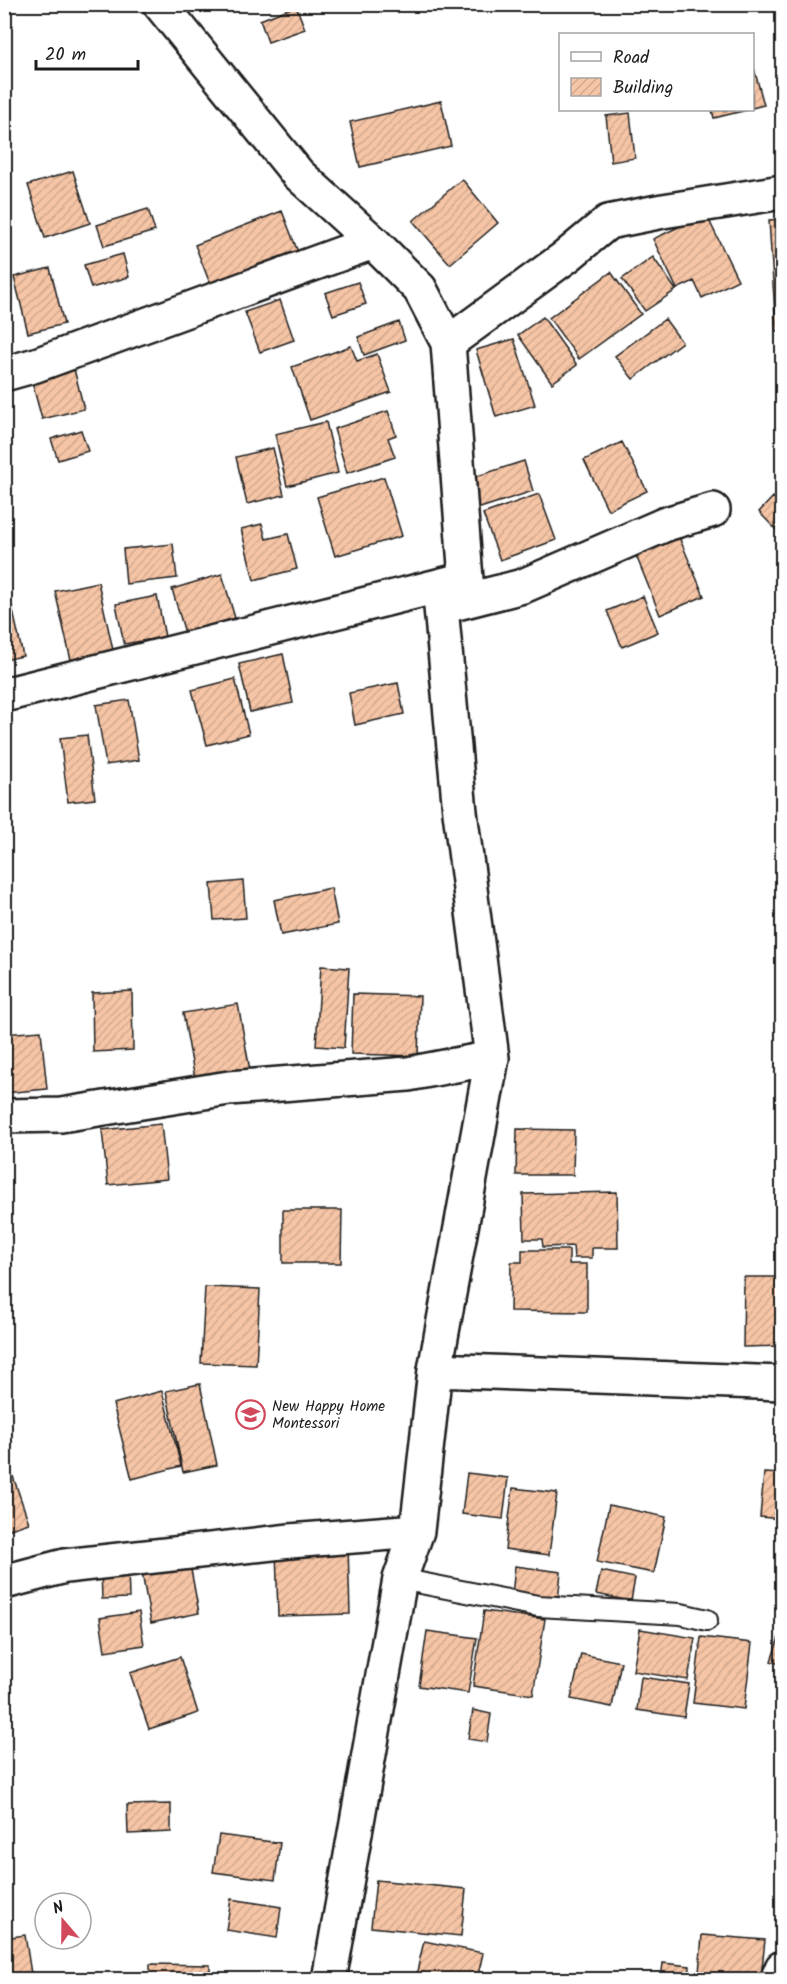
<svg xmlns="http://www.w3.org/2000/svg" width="787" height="1984" font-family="Kalam,sans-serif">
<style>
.building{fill:url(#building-hatch);stroke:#1c1c1c;stroke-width:1.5}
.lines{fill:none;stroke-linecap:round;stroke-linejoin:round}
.service-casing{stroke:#1c1c1c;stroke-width:24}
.minor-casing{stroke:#1c1c1c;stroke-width:38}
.service{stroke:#fff;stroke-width:20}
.minor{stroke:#fff;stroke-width:33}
.labels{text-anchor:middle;stroke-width:5;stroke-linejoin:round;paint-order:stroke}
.poi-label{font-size:15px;fill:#1c1c1c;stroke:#fff;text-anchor:start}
</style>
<defs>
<pattern id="building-hatch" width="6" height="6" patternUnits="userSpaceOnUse" patternTransform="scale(1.5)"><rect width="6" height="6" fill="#f6c5a6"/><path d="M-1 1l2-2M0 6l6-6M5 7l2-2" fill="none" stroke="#d2a98e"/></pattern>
</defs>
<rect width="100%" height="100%" fill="#fff"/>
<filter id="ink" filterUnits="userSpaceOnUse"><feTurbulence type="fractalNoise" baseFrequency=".0167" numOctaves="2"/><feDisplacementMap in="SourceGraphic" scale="12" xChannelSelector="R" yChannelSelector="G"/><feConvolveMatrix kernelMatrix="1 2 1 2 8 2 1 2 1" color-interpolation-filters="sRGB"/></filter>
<g filter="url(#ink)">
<!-- building -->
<path class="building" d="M 296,6 L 305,29 L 268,42 L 260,20 Z
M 752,61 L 764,105 L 752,108 Z
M 441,101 L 451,146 L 360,167 L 350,122 Z
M 712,110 L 747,110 L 714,118 Z
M 630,113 L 635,158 L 611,162 L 606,116 Z
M 73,171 L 90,223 L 45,238 L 28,185 Z
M 462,179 L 498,223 L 450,264 L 413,221 Z
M 148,209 L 155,231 L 104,246 L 97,225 Z
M 282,211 L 298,252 L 211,286 L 195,245 Z
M 706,214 L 738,280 L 702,298 L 694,281 L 677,289 L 653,239 Z
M 782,219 L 782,331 L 776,331 L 769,220 Z
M 123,254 L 129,277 L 91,288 L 84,265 Z
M 653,257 L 676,290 L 645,311 L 622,279 Z
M 50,268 L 64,324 L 28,333 L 14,277 Z
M 611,272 L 641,314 L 579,359 L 549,318 Z
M 358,282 L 366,304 L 333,315 L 325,293 Z
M 280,300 L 294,340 L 260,352 L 245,312 Z
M 543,317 L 577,365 L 552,383 L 518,335 Z
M 665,319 L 682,342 L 633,379 L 615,356 Z
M 399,322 L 405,340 L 364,355 L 358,337 Z
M 514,339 L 535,405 L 496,417 L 476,350 Z
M 351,346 L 357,361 L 377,354 L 391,392 L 310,420 L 292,367 Z
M 73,365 L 84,409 L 42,419 L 30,375 Z
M 388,411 L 396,435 L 388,438 L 395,457 L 347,473 L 334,429 Z
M 326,422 L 338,473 L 287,486 L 275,434 Z
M 81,430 L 88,451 L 58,460 L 51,439 Z
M 622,442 L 647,491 L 608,510 L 584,460 Z
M 273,448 L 284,495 L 247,504 L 236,457 Z
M 524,461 L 533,491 L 477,509 L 468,479 Z
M 384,477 L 402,536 L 335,556 L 317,497 Z
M 539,494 L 556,540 L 500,560 L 483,514 Z
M 773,497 L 782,507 L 782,536 L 759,512 Z
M 262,524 L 266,539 L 288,534 L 297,569 L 254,580 L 241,529 Z
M 676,530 L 704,596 L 660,615 L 633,548 Z
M 173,544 L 177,578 L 126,584 L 123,549 Z
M 222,574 L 235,618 L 185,633 L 172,589 Z
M 98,582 L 115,659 L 73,669 L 55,591 Z
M 9,593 L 23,656 L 4,660 L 4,594 Z
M 157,596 L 165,637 L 124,644 L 116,604 Z
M 643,596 L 658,632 L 622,647 L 607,611 Z
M 283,654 L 293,703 L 250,712 L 239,664 Z
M 235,679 L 249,734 L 207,745 L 192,690 Z
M 398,683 L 404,714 L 355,725 L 349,693 Z
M 129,700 L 139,760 L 106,765 L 96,705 Z
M 87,735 L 95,799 L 68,802 L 60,738 Z
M 243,881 L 246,918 L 214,920 L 211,884 Z
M 331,888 L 338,924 L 281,935 L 274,900 Z
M 321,966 L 349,968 L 344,1048 L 316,1046 Z
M 132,991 L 133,1050 L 93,1052 L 92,993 Z
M 353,994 L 420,996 L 418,1056 L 351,1054 Z
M 238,1004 L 251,1076 L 196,1085 L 183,1013 Z
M 41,1031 L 47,1089 L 4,1093 L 4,1034 Z
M 161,1124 L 167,1179 L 108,1185 L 102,1130 Z
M 517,1129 L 574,1130 L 573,1175 L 516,1175 Z
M 617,1192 L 618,1248 L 592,1248 L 592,1258 L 574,1258 L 573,1246 L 543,1247 L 542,1239 L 524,1239 L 523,1194 Z
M 283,1210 L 342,1210 L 341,1263 L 283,1263 Z
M 522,1250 L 569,1250 L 569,1264 L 587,1264 L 587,1312 L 510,1311 L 511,1262 L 522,1262 Z
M 744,1277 L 782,1277 L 782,1346 L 743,1347 Z
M 205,1287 L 260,1289 L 256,1365 L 201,1363 Z
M 200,1384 L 217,1465 L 183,1472 L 166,1391 Z
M 162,1391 L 181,1466 L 132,1479 L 113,1404 Z
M 4,1450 L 29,1523 L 4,1531 Z
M 467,1473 L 508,1478 L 503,1519 L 462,1514 Z
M 764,1473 L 782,1474 L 782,1519 L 760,1517 Z
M 513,1488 L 557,1493 L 549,1555 L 505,1549 Z
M 609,1505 L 666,1517 L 654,1573 L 597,1562 Z
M 348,1546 L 350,1614 L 278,1616 L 276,1548 Z
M 190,1564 L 199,1613 L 151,1623 L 142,1573 Z
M 515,1566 L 561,1572 L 558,1601 L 512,1596 Z
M 128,1567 L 129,1598 L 102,1599 L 101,1569 Z
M 601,1571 L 635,1578 L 631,1601 L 596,1594 Z
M 484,1611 L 545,1619 L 533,1695 L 473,1686 Z
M 139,1612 L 144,1645 L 105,1651 L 100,1618 Z
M 640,1629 L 695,1638 L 688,1680 L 633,1671 Z
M 782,1629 L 782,1665 L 771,1661 Z
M 427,1631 L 477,1638 L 468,1693 L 419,1686 Z
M 701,1637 L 752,1643 L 744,1709 L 693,1703 Z
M 581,1654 L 621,1662 L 612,1707 L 571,1699 Z
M 180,1657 L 198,1713 L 149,1729 L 130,1673 Z
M 641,1677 L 689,1684 L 684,1717 L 637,1710 Z
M 473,1710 L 491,1714 L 487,1742 L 468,1739 Z
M 171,1804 L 171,1832 L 128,1834 L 127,1805 Z
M 219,1835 L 280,1843 L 275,1880 L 213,1872 Z
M 376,1880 L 466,1889 L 461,1936 L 371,1927 Z
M 231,1899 L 281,1907 L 277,1938 L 226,1930 Z
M 25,1935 L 32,1980 L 4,1980 L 4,1938 Z
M 702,1935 L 765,1940 L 761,1978 L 699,1973 Z
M 424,1941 L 483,1953 L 477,1980 L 415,1980 Z
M 663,1963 L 690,1966 L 689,1980 L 661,1980 Z
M 150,1964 L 210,1965 L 210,1980 L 150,1980 Z"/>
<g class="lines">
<defs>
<path id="service" d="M 400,1579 L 538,1606 L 681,1614 L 707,1620"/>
<path id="minor" d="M 160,4 L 298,174 L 373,242 L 420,289 L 448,343 L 466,579 L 441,607 L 460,812 L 492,1058 L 435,1370 L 417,1531 L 400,1579 L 329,1980
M 448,343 L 567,256 L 608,222 L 663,211 L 782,192
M 4,374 L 36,365 L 373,242
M 441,607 L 523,586 L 666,524 L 713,510
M 4,695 L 466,579
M 4,1116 L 61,1115 L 229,1088 L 408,1074 L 492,1058
M 435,1370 L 782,1383
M 4,1582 L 65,1566 L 290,1541 L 417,1531
M 777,1980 L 782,1968"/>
</defs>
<!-- service casing -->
<use href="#service" class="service-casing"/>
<!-- minor casing -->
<use href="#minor" class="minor-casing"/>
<!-- service -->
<use href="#service" class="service"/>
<!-- minor -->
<use href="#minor" class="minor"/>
</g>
</g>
<!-- icons -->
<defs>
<symbol id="school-ring" viewBox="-11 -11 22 22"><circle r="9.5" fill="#fff" stroke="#d1495b" stroke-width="1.5"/><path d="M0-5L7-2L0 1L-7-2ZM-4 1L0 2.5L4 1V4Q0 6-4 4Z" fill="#d1495b"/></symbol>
</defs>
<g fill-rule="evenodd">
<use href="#school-ring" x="234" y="1398" width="33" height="33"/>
</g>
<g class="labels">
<!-- poi labels -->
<g class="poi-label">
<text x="272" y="1411">New Happy Home<tspan x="272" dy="17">Montessori</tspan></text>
</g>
</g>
<!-- margin -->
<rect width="787" height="1984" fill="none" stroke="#fff" stroke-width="24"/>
<rect x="12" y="12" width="763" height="1960" fill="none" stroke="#1c1c1c" stroke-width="2" filter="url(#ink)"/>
<!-- legend -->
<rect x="559" y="33" width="195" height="78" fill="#ffffff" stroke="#a4a4a4" stroke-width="1.5"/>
<rect x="571" y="52" width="30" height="9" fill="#ffffff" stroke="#a4a4a4" stroke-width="1.5"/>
<text x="613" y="63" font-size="18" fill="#1c1c1c">Road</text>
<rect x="571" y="78" width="30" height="18" fill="url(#building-hatch)" stroke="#a4a4a4" stroke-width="1.5"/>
<text x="613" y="93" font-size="18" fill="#1c1c1c">Building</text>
<!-- north arrow -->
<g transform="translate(63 1921) rotate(340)"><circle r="28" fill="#ffffff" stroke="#a4a4a4" stroke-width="1.5"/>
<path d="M0-4.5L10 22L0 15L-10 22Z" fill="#d1495b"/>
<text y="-9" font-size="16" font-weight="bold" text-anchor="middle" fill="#1c1c1c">N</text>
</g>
<!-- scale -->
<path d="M36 60v9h102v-9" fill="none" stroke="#1c1c1c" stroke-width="3"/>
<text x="45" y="60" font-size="18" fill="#1c1c1c" stroke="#ffffff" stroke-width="4.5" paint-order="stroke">20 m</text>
</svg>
